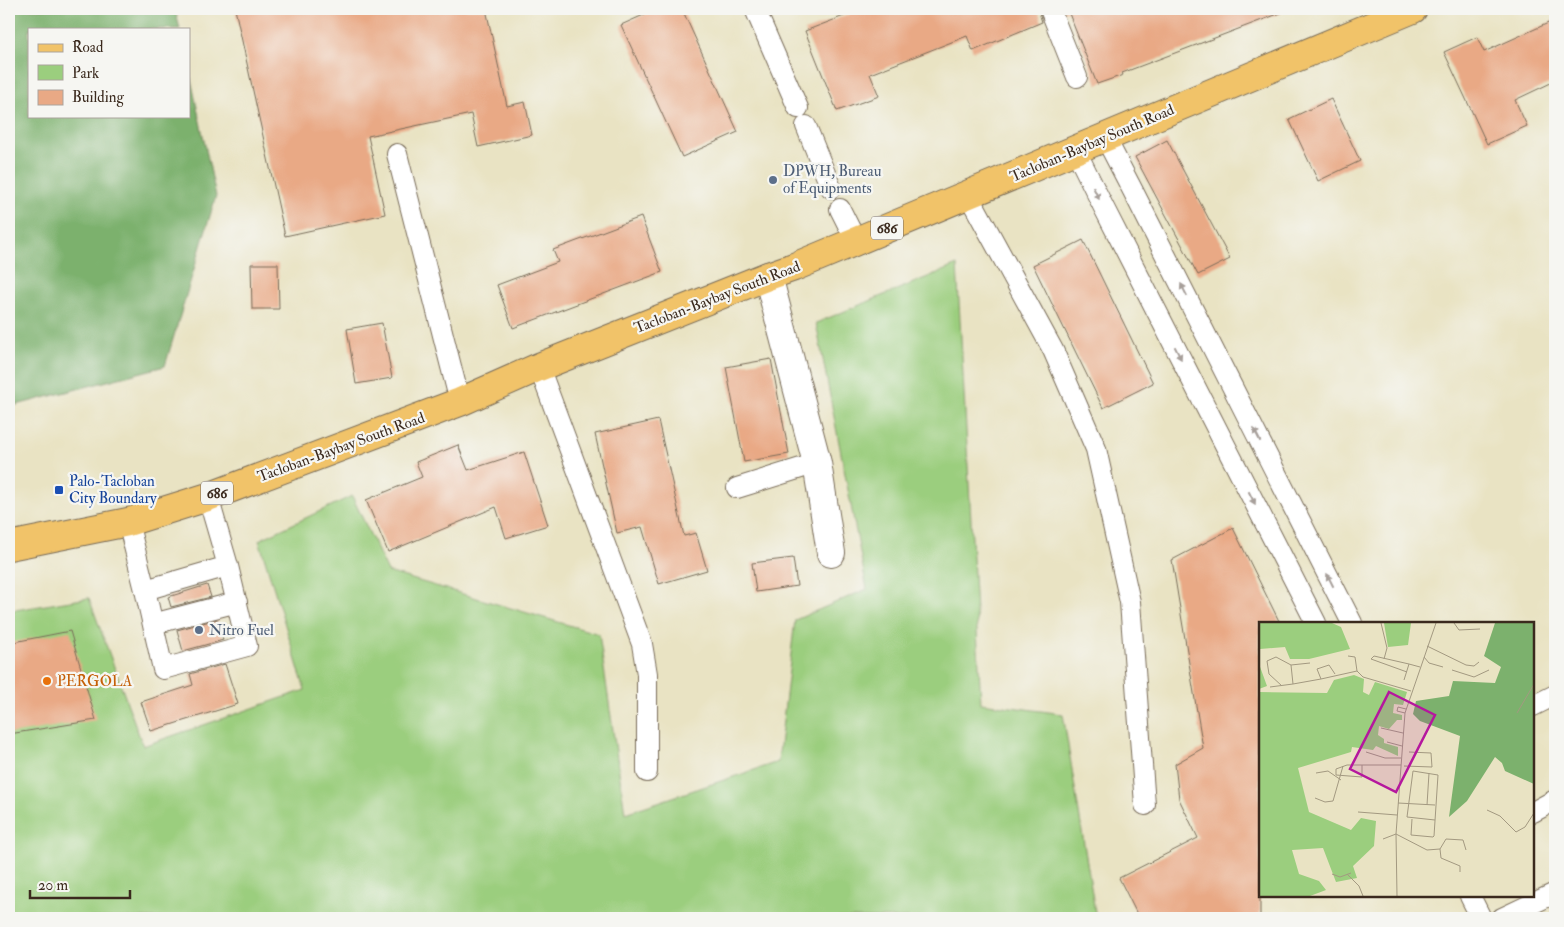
<svg xmlns="http://www.w3.org/2000/svg" width="1564" height="927" font-family="'IM FELL Double Pica',serif">
<style>
.green{fill:#9bce7e;stroke:#6b7c4e}
.forest{fill:#7cb16d;stroke:#5c6e46}
.building{fill:#e9a985}
.lines{fill:none;stroke-linecap:round;stroke-linejoin:round}
.service-casing{stroke:#786b58;stroke-width:22}
.minor-casing{stroke:#786b58;stroke-width:30}
.primary-casing{stroke:#786b58;stroke-width:30}
.service{stroke:#fff;stroke-width:20}
.minor{stroke:#fff;stroke-width:28}
.primary{stroke:#f1c369;stroke-width:28}
.oneway{fill:#a79f9a}
.service-dot{fill:#5c6f8a;stroke:#f6f6f2;stroke-width:2}
.transit-dot{fill:#1a4fb4;stroke:#f6f6f2;stroke-width:2}
.food-dot{fill:#e8710a;stroke:#f6f6f2;stroke-width:2}
.labels{text-anchor:middle;stroke-width:4.5;stroke-linejoin:round;paint-order:stroke}
.shield{fill:#f6f6f2;stroke:#73675e;stroke-width:1}
.shield-label{font-size:14px;font-weight:bold;fill:#3b2a1e}
.street-label{font-size:15px;fill:#3b2a1e;stroke:#f6f6f2}
.service-label{font-size:15px;fill:#4e5e75;stroke:#f6f6f2;text-anchor:start}
.transit-label{font-size:15px;fill:#164399;stroke:#f6f6f2;text-anchor:start}
.food-label{font-size:15px;fill:#c56008;stroke:#f6f6f2;text-anchor:start}
.inset-road{fill:none;stroke:#a39981;stroke-width:1}
.view{fill:#b5179e;fill-opacity:0.15;stroke:#b5179e;stroke-width:2.5}
.inset-edge{fill:none;stroke:#3b2a1e;stroke-width:2.5}
</style>
<rect width="100%" height="100%" fill="#f6f6f2"/>
<filter id="ink" filterUnits="userSpaceOnUse"><feTurbulence type="fractalNoise" baseFrequency=".02" numOctaves="2"/><feDisplacementMap in="SourceGraphic" scale="10" xChannelSelector="R" yChannelSelector="G"/><feConvolveMatrix kernelMatrix="1 2 1 2 8 2 1 2 1" color-interpolation-filters="sRGB"/></filter>
<filter id="wash" filterUnits="userSpaceOnUse"><feTurbulence type="fractalNoise" baseFrequency=".0096" numOctaves="4" result="noise"/><feDisplacementMap in="SourceGraphic" scale="20" xChannelSelector="R" yChannelSelector="G"/><feGaussianBlur stdDeviation="1.12" result="paint"/><feColorMatrix in="noise" values="0 0 0 0 0 0 0 0 0 0 0 0 0 0 0 0 0 1.4 0 .05"/><feComposite in="paint" operator="in"/></filter>
<g filter="url(#wash)">
<rect width="100%" height="100%" fill="#e9e3c3"/>
<!-- green -->
<path class="green" d="M 957,265 L 981,703 L 1063,714 L 1096,918 L 9,918 L 9,611 L 89,598 L 143,746 L 305,690 L 259,540 L 352,496 L 388,572 L 599,634 L 625,813 L 778,762 L 795,620 L 867,589 L 816,323 Z"/>
<!-- forest -->
<path class="forest" d="M 9,9 L 175,9 L 180,29 L 29,29 L 29,116 L 189,116 L 189,70 L 216,196 L 165,366 L 9,407 Z"/>
<g id="blocks">
<!-- building -->
<path class="building" d="M 235,9 L 486,9 L 507,106 L 525,102 L 532,135 L 478,147 L 471,114 L 368,136 L 385,214 L 285,236 Z
M 657,9 L 682,9 L 738,132 L 682,157 L 621,25 Z
M 862,9 L 1038,9 L 1042,22 L 973,51 L 967,36 L 870,74 L 879,96 L 837,111 L 805,31 Z
M 1063,9 L 1285,9 L 1286,11 L 1122,73 L 1123,75 L 1097,84 L 1068,11 L 1064,12 Z
M 1555,20 L 1555,81 L 1515,100 L 1527,126 L 1487,144 L 1444,52 L 1477,37 L 1484,52 Z
M 1331,99 L 1360,161 L 1318,181 L 1289,119 Z
M 1167,140 L 1230,259 L 1198,275 L 1135,157 Z
M 641,217 L 662,272 L 513,328 L 497,285 L 558,262 L 553,250 Z
M 1083,240 L 1153,383 L 1103,408 L 1033,265 Z
M 251,264 L 278,264 L 279,309 L 252,309 Z
M 382,323 L 392,378 L 356,384 L 347,329 Z
M 771,359 L 789,454 L 744,462 L 726,367 Z
M 658,420 L 684,536 L 696,533 L 707,570 L 659,584 L 642,527 L 617,533 L 595,434 Z
M 458,445 L 468,470 L 524,452 L 548,525 L 506,538 L 496,507 L 388,552 L 366,500 L 422,477 L 416,462 Z
M 1233,528 L 1280,623 L 1260,623 L 1260,918 L 1139,918 L 1119,878 L 1198,838 L 1179,799 L 1175,764 L 1203,748 L 1172,560 Z
M 793,558 L 797,586 L 756,592 L 752,563 Z
M 207,585 L 211,597 L 171,607 L 168,597 Z
M 217,619 L 223,640 L 183,651 L 177,630 Z
M 70,631 L 96,720 L 9,734 L 9,643 Z
M 225,664 L 238,704 L 151,731 L 141,702 L 193,685 L 190,674 Z"/>
</g>
</g>
<g filter="url(#ink)">
<use href="#blocks" fill-opacity="0" stroke="#786b58" stroke-width="1"/>
<g class="lines">
<defs>
<path id="service" d="M 755,9 L 798,108
M 1050,9 L 1077,77
M 806,126 L 831,188
M 1105,137 L 1133,191 L 1352,623
M 1075,149 L 1103,206 L 1316,623
M 397,154 L 460,402
M 968,194 L 1053,350 L 1096,449 L 1130,602 L 1145,805
M 840,209 L 856,241
M 539,367 L 642,644 L 647,674 L 647,772
M 737,488 L 817,463
M 128,522 L 145,590 L 163,669 L 247,646 L 228,566 L 208,497
M 145,590 L 228,566
M 153,624 L 237,602
M 1533,706 L 1555,695
M 1533,812 L 1555,800
M 1470,896 L 1481,918
M 1502,918 L 1555,893"/>
<path id="minor" d="M 768,276 L 817,463 L 831,553"/>
<path id="primary" d="M 9,546 L 128,522 L 208,497 L 460,402 L 539,367 L 768,276 L 794,267 L 1413,9"/>
</defs>
<!-- service casing -->
<use href="#service" class="service-casing"/>
<!-- minor casing -->
<use href="#minor" class="minor-casing"/>
<!-- primary casing -->
<use href="#primary" class="primary-casing"/>
<!-- service -->
<use href="#service" class="service"/>
<!-- minor -->
<use href="#minor" class="minor"/>
<!-- primary -->
<use href="#primary" class="primary"/>
</g>
<!-- one-way arrows -->
<defs><path id="oneway-solid" d="M-6-.8H1V-3.2L6.5 0L1 3.2V.8H-6Z" transform="scale(1.25)"/></defs>
<g class="oneway">
<use href="#oneway-solid" transform="translate(1096 193) rotate(64)"/>
<use href="#oneway-solid" transform="translate(1184 290) rotate(-117)"/>
<use href="#oneway-solid" transform="translate(1178 353) rotate(63)"/>
<use href="#oneway-solid" transform="translate(1257 435) rotate(-117)"/>
<use href="#oneway-solid" transform="translate(1252 498) rotate(63)"/>
<use href="#oneway-solid" transform="translate(1330 580) rotate(-117)"/>
</g>
</g>
<!-- markers -->
<g class="service-dot">
<circle cx="773" cy="180" r="5"/>
<circle cx="199" cy="630" r="5"/>
</g>
<rect class="transit-dot" x="54" y="485" width="10" height="10" rx="2.5"/>
<circle class="food-dot" cx="47" cy="681" r="5"/>
<g class="labels">
<!-- shield labels -->
<g class="shield">
<rect x="871" y="216.5" width="32" height="23" rx="4"/>
<rect x="201" y="481.5" width="32" height="23" rx="4"/>
</g>
<g class="shield-label">
<text x="887" y="233">686</text>
<text x="217" y="498">686</text>
</g>
<!-- street labels -->
<g class="street-label">
<text transform="translate(1092 143) rotate(-23)" y="5">Tacloban-Baybay South Road</text>
<text transform="translate(717 297) rotate(-21)" y="5">Tacloban-Baybay South Road</text>
<text transform="translate(341 447) rotate(-20)" y="5">Tacloban-Baybay South Road</text>
</g>
<!-- service labels -->
<g class="service-label">
<text x="783" y="176">DPWH, Bureau<tspan x="783" dy="17">of Equipments</tspan></text>
<text x="209" y="635">Nitro Fuel</text>
</g>
<!-- transit labels -->
<g class="transit-label">
<text x="69" y="486">Palo-Tacloban<tspan x="69" dy="17">City Boundary</tspan></text>
</g>
<!-- food labels -->
<g class="food-label">
<text x="57" y="686">PERGOLA</text>
</g>
</g>
<!-- overview -->
<g transform="translate(1259 622)">
<rect width="275" height="275" fill="#e9e3c3"/>
<path d="M 0,1 L 73,1 L 82,5 L 91,27 L 50,37 L 31,37 L 26,25 L 1,27 L 0,42 L 8,64 L 0,67 ZM 125,1 L 152,1 L 149,23 L 129,25 ZM 95,53 L 105,57 L 104,70 L 110,73 L 116,60 L 148,70 L 144,83 L 135,82 L 134,91 L 143,93 L 143,98 L 138,98 L 130,107 L 120,104 L 119,113 L 125,117 L 125,121 L 139,125 L 139,134 L 117,124 L 114,128 L 93,125 L 92,130 L 39,146 L 50,190 L 92,208 L 102,196 L 117,199 L 115,224 L 94,244 L 98,256 L 77,260 L 64,226 L 33,228 L 40,252 L 60,259 L 67,268 L 51,274 L 0,274 L 0,70 L 68,71 L 75,58 Z" fill="#9bce7e"/>
<path d="M 236,1 L 275,1 L 275,162 L 246,149 L 243,141 L 236,135 L 208,179 L 190,195 L 201,114 L 161,99 L 154,92 L 157,79 L 190,74 L 194,59 L 236,61 L 242,45 L 225,34 Z" fill="#7cb16d"/>
<path class="inset-road" d="M 122,1 L 128,26 L 125,37M 195,1 L 200,8 L 221,7M 168,24 L 207,43 L 215,44 L 220,40M 89,34 L 96,35 L 98,49M 165,35 L 170,41 L 184,45M 51,41 L 32,43 L 34,62 L 62,57M 193,48 L 215,55 L 230,48M 148,50 L 112,37 L 115,34 L 150,42M 76,52 L 70,43 L 58,47 L 62,57 L 98,49 L 104,55 L 152,69M 145,58 L 150,42 L 161,45M 23,64 L 10,52 L 8,39 L 17,35 L 32,43M 11,65 L 34,62M 146,91 L 138,89 L 139,85 L 147,87M 258,91 L 275,62M 122,106 L 144,111M 128,120 L 143,124M 107,130 L 126,136 L 142,136M 103,143 L 103,155 L 77,153 L 77,147 L 88,143 L 142,143M 145,144 L 173,145 L 172,131 L 150,130M 57,151 L 69,149 L 82,158M 56,176 L 66,180 L 74,179 L 84,144M 139,181 L 176,183M 168,183 L 170,151M 228,188 L 241,194 L 257,210 L 266,205 L 275,191M 99,190 L 138,193M 153,197 L 152,213 L 174,215 L 175,214 L 179,153 L 154,149 L 148,195 L 176,198M 124,217 L 137,212 L 168,228 L 181,227 L 187,217 L 204,218 L 207,228M 181,227 L 182,236 L 201,244 L 201,250M 73,252 L 81,255 L 92,251M 88,252 L 100,264 L 104,274M 138,274 L 137,212 L 146,91 L 177,1"/>
<path class="view" d="M 130,70 L 176,93 L 137,170 L 91,147 Z"/>
<rect width="275" height="275" class="inset-edge"/>
</g>
<!-- margin -->
<rect width="1564" height="927" fill="none" stroke="#f6f6f2" stroke-width="30"/>
<!-- legend -->
<rect x="28" y="28" width="162" height="90" fill="#f6f6f2" stroke="#aba49d"/>
<rect x="38" y="44" width="25" height="8" fill="#f1c369" stroke="#aba49d"/>
<text x="72" y="52" font-size="15" fill="#3b2a1e">Road</text>
<rect x="38" y="65" width="25" height="15" fill="#9bce7e" stroke="#aba49d"/>
<text x="72" y="78" font-size="15" fill="#3b2a1e">Park</text>
<rect x="38" y="90" width="25" height="15" fill="#e9a985" stroke="#aba49d"/>
<text x="72" y="102" font-size="15" fill="#3b2a1e">Building</text>
<!-- scale -->
<path d="M30 890v8h100v-8" fill="none" stroke="#3b2a1e" stroke-width="2.5"/>
<text x="38" y="890" font-size="15" fill="#3b2a1e" stroke="#f6f6f2" stroke-width="4" paint-order="stroke">20 m</text>
</svg>
